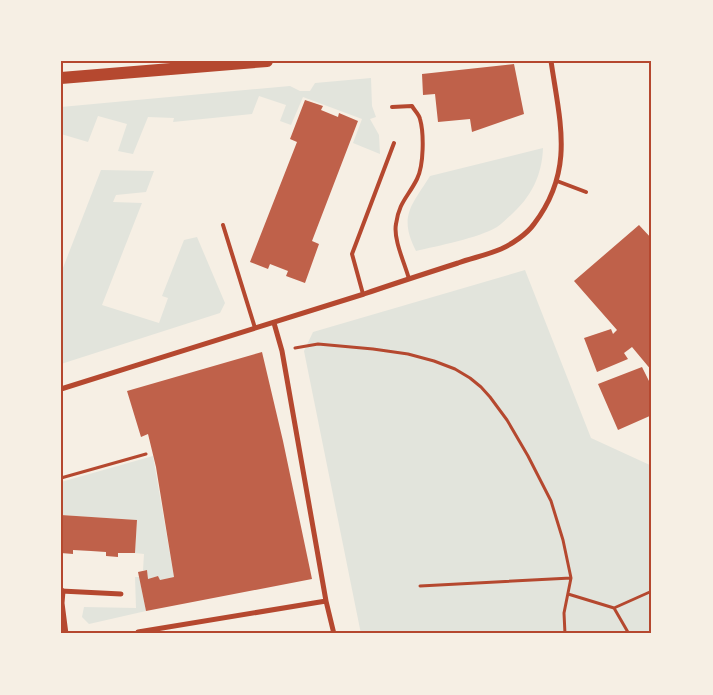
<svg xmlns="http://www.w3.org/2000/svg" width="713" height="695" font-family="Figtree,sans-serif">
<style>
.green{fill:#e2e4dc}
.building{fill:#bf614a}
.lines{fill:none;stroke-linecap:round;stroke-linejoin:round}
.path{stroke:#b5482f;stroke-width:3}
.service{stroke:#b5482f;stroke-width:4}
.minor{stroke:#b5482f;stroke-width:5}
.primary{stroke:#b5482f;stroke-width:12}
.neatline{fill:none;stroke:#b5482f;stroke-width:2}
</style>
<rect width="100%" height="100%" fill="#f6efe4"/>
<!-- green -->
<path class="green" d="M 371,78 L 372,106 L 376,117 L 370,119 L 379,135 L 380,154 L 353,143 L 362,119 L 303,97 L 291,125 L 280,121 L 286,105 L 259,96 L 252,114 L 173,122 L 174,118 L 148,117 L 133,154 L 118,151 L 127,124 L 98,116 L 88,142 L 61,134 L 61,107 L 290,86 L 300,91 L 310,91 L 315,83 Z
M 543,148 C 542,176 531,197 511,215 C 506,219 502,224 497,227 C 479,238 437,246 416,251 C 398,216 412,205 430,176 Z
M 101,170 L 154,171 L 146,192 L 116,195 L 113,202 L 142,203 L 102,305 L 159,323 L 168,298 L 162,296 L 184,240 L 197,237 L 225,303 L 220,313 L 61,364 L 61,273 Z
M 525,270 L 591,438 L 652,466 L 652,634 L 361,634 L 304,351 L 313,332 Z
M 153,456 L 174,577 L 160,580 L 158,576 L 148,579 L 147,570 L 143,570 L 144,554 L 135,553 L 137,520 L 61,515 L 61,482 Z
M 135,577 L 139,577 L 146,611 L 89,624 L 82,617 L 84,607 L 136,608 Z"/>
<!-- building -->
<path class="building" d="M 514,64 L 524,114 L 472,132 L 470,119 L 438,122 L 435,94 L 423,95 L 422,74 Z
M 305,100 L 323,106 L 321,110 L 338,117 L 339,113 L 358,121 L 312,241 L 319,244 L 305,283 L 286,276 L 288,271 L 270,264 L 268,269 L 250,262 L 297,142 L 290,139 Z
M 639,225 L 652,239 L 652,371 L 632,347 L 624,353 L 628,359 L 597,372 L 584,338 L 611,329 L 613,334 L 617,330 L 574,281 Z
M 262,352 L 283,441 L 312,579 L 146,611 L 138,572 L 147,570 L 148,579 L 158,576 L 160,580 L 174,577 L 156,467 L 148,434 L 141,437 L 127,391 Z
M 642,367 L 649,381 L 652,379 L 652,415 L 618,430 L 598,384 Z
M 61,515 L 137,520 L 135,553 L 118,553 L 118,557 L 106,556 L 106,552 L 91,551 L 73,550 L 73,554 L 61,553 Z"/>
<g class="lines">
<!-- path -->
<path class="path" d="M 295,348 L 318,344 L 373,349 L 408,354 L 434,361 L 455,369 L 470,378 L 481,387 L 490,397 L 507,420 L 528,456 L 551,501 L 563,540 L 571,578 L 564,613 L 565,634
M 61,478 L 146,454
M 420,586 L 571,578
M 568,594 L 614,608 L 652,591
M 614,608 L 629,634"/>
<!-- service -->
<path class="service" d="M 392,107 L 412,106 C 414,110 419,114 420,119 C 424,133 424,165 417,179 C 408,197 399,202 396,224 C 393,239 405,264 409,279
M 557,181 L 586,192
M 223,225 L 255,328
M 363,294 L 352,254 L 394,143"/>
<!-- minor -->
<path class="minor" d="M 274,323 L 282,351 L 326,601 L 334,634
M 61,389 C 162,357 264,326 364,294 C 396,283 427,273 458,263 C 472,258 487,255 501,249 C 512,244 527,234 534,224 C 575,170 560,123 551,61
M 61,591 L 121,594
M 63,591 L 62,603 L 66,634
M 138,632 L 326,601"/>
<!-- primary -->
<path class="primary" d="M 61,78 L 267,61"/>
</g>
<!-- border -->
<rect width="713" height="695" fill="none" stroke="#f6efe4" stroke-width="125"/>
<rect x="62" y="62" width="588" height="570" class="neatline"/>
</svg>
